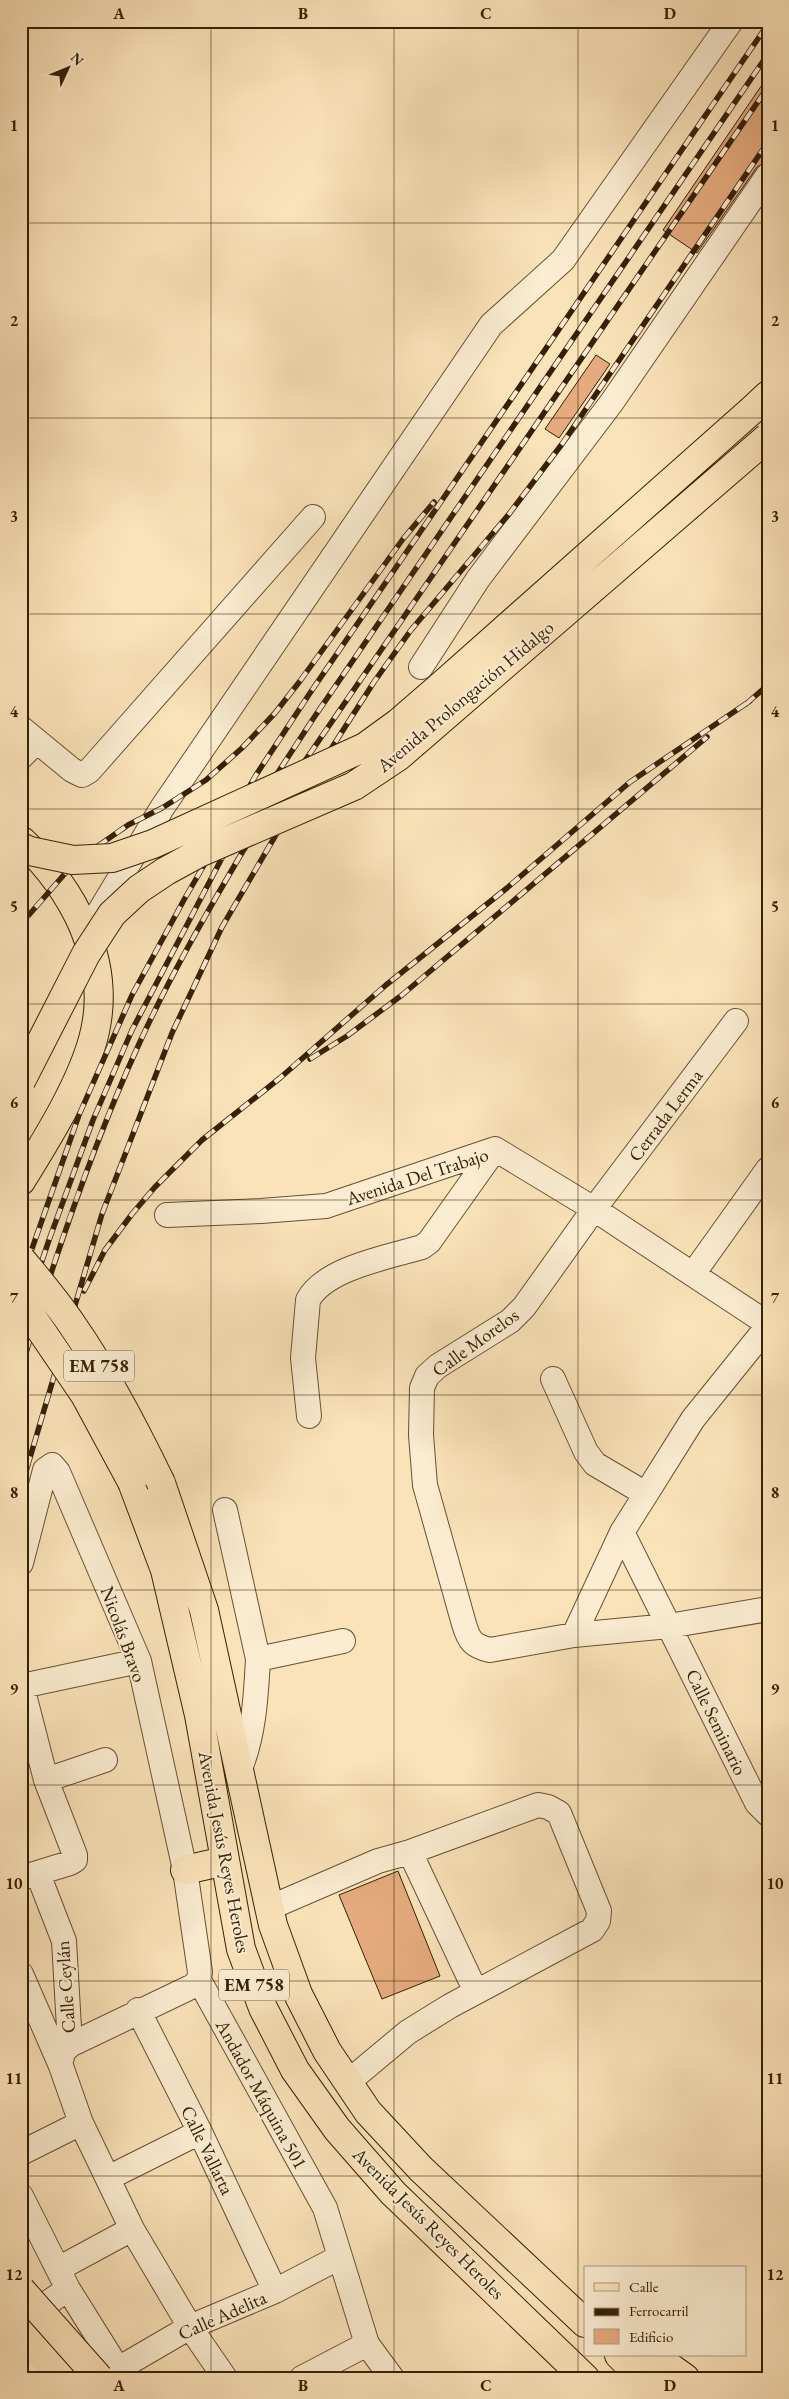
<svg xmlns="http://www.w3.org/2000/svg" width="789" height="2399" font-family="'EB Garamond',serif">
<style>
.building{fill:#e5ab7e;stroke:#362005}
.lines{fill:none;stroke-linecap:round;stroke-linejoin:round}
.minor-casing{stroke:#675132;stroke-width:26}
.major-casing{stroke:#362005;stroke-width:30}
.highway-casing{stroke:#362005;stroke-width:30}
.minor{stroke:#fcedd2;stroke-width:24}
.major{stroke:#fbe3b9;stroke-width:28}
.highway{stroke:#fbe3b9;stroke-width:28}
.rail-casing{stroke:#362005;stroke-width:5.5}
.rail{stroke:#fcedd2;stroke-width:4;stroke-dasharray:11;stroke-linecap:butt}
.major-bridge-casing{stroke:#362005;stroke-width:30;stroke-linecap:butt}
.highway-bridge-casing{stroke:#362005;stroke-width:30;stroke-linecap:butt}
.major-bridge{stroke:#fbe3b9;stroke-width:28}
.highway-bridge{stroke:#fbe3b9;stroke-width:28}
.grid{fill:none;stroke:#362005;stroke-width:1;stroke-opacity:0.55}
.labels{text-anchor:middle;stroke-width:4;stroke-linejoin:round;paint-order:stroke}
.shield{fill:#fcedd2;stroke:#715e42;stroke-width:1}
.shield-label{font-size:18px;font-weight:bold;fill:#362005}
.street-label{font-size:19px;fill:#362005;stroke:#fcedd2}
.neatline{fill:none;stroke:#362005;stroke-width:2}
.grid-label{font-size:16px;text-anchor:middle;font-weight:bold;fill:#362005}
</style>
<rect width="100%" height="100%" fill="#fbe3b9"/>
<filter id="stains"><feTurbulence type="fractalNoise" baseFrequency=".004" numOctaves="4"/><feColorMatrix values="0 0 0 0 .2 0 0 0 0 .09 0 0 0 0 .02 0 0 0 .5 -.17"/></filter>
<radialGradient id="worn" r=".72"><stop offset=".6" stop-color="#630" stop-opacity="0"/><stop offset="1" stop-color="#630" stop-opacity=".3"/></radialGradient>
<!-- building -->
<path class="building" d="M 768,76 L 768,161 L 757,167 L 697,253 L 663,230 Z
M 596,355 L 610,364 L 559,438 L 545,429 Z
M 398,1871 L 440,1976 L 382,1999 L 339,1895 Z"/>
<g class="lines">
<defs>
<path id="minor" d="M 421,667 L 478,579 L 612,402 L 768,175
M 21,728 L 72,770 L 82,775 L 89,771 L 313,517
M 21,757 L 37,741
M 89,929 L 162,808 L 491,325 L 563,260 L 731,21
M 736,1021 L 594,1209 L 524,1307 L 510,1321 L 438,1366 L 427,1376 L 422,1388 L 421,1435 L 425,1485 L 464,1624 C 469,1641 473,1646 490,1650 L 574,1635 L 669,1626 L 768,1609
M 167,1215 L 261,1211 L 326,1206 L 495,1149 L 594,1209 L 768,1324
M 693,1274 L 768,1169
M 553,1379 L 586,1452 L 595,1464 L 646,1494
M 309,1416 L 303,1358 L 308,1300 C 325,1268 389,1257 422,1247 L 429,1242 L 495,1149
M 225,1510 L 258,1659
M 622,1532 L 757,1803 L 768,1814
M 21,1563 L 45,1470 L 52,1465 L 58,1472 L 139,1661 L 185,1870 L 200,1972 L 199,1980
M 574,1635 L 622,1532 L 646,1494 L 693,1419 L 768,1326
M 21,1683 L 46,1780 L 75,1855 L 75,1860 L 70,1863 L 21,1878
M 22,1686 L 139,1661
M 239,1771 C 254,1736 256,1696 258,1659 L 343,1641
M 46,1780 L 105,1760
M 410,1852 L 476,1992
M 38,1874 L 64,1941 L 70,2045
M 269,1908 L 378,1861 L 410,1852 L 538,1805 L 548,1807 L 559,1813 L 599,1911 L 598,1921 L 592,1930 L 450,2006 L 408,2032 L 348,2082
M 21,1974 L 61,2066 L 81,2123 L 132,2229 L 190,2327 L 225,2378
M 199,1980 L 325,2208 L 367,2344 L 392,2378
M 138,2010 L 200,2132 L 275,2291
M 62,2057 L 62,2053 L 70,2045 L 193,1986 L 199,1980
M 21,2153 L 81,2123
M 108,2178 L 200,2132
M 21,2196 L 68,2289 L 118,2369
M 58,2269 L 132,2229
M 21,2321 L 68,2289
M 21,2360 L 37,2378
M 108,2378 L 118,2369 L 190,2327 L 275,2291 L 340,2257
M 302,2378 L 367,2344"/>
<path id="major" d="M 21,2331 L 63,2378"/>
<path id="highway" d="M 752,410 L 768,395
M 21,1181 C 47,1139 85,1078 95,1031 C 111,959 73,889 22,841
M 132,1482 L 165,1570 L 199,1715 L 241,1949 L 263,2008 L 295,2070 L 337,2129 L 393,2193 L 585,2378
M 161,1483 L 204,1610 L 273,1925 L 298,1994 L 327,2051 L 368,2112 L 421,2169 L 585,2323
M 185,1870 L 225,1861
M 619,2355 L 642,2378
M 653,2355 L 685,2378"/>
</defs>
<!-- minor casing -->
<use href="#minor" class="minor-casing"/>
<!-- major casing -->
<use href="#major" class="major-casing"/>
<!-- highway casing -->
<use href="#highway" class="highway-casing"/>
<!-- minor -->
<use href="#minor" class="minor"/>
<!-- major -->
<use href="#major" class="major"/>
<!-- highway -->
<use href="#highway" class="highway"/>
<defs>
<path id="rail" d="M 746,704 L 768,685
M 21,924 L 75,862 L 128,825 L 162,808 L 206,780 L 242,748 L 275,713 L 300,681 L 403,539 L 434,502
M 310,1059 L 347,1036 L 402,995 L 707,737
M 21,1280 L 79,1115 L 132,995 L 185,898 L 256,775 L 310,693 L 768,24
M 84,1291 L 105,1250 L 132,1214 L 155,1187 L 202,1140 L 280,1078 L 386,985 L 507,888 L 630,782 L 750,701
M 21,1323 L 49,1240 L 93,1120 L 132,1030 L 223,856 L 315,716 L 768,54
M 21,1369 C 54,1259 91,1149 139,1044 C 169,978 206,914 243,851 L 768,87
M 21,1488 L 102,1214 L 172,1033 L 222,927 L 277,833 L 374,682 L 411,630 L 509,514 L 562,444 L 768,142"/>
</defs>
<!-- rail casing -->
<use href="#rail" class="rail-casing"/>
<!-- rail -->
<use href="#rail" class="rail"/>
<defs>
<path id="major-bridge" d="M 21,2290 L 99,2378"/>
<path id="highway-bridge" d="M 21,847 L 30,851 L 73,860 L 112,858 L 153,844 L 365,747 L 398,723 L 443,684 L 752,410
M 21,1081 L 86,954 L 112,914 L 139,889 L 166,871 L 199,853 L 354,786 L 399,756 L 768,437
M 21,1259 C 39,1281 57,1302 73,1326 C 107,1375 135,1429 161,1483
M 21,1301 L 85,1395 L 132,1482"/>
</defs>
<!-- major-bridge casing -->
<use href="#major-bridge" class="major-bridge-casing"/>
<!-- highway-bridge casing -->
<use href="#highway-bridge" class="highway-bridge-casing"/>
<!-- major-bridge -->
<use href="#major-bridge" class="major-bridge"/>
<!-- highway-bridge -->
<use href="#highway-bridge" class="highway-bridge"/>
</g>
<!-- grid -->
<path class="grid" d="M 211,21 L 211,2378M 394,21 L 394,2378M 578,21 L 578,2378M 21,223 L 768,223M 21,418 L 768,418M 21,614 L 768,614M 21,809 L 768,809M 21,1004 L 768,1004M 21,1200 L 768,1200M 21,1395 L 768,1395M 21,1590 L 768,1590M 21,1785 L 768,1785M 21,1981 L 768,1981M 21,2176 L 768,2176"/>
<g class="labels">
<!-- shield labels -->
<g class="shield">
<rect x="64" y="1350.5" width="70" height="31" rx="4"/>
<rect x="219" y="1969.5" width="70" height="31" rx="4"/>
</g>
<g class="shield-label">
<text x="99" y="1372">EM 758</text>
<text x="254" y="1991">EM 758</text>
</g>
<!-- street labels -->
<g class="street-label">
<text transform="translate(465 696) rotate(-40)" y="7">Avenida Prolongación Hidalgo</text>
<text transform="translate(665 1115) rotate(-53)" y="7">Cerrada Lerma</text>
<text transform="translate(417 1176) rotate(-18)" y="7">Avenida Del Trabajo</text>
<text transform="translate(475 1342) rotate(-36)" y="7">Calle Morelos</text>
<text transform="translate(124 1634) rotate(70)" y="7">Nicolás Bravo</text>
<text transform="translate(717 1722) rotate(64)" y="7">Calle Seminario</text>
<text transform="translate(225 1852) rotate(79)" y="7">Avenida Jesús Reyes Heroles</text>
<text transform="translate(65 1987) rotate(-94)" y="7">Calle Ceylán</text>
<text transform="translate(262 2094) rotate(61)" y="7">Andador Máquina 501</text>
<text transform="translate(208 2150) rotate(64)" y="7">Calle Vallarta</text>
<text transform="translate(429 2223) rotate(45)" y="7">Avenida Jesús Reyes Heroles</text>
<text transform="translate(222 2315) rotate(-24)" y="7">Calle Adelita</text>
</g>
</g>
<!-- margin -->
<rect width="789" height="2399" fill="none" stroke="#fbe3b9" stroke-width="55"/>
<!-- legend -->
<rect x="584" y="2266" width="162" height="90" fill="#fcedd2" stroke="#ad9b80"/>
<rect x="594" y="2283" width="25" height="8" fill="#fbe3b9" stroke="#ad9b80"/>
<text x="629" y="2292" font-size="15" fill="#362005">Calle</text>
<rect x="594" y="2308" width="25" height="8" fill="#362005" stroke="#ad9b80"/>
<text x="629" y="2316" font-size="15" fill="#362005">Ferrocarril</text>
<rect x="594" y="2329" width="25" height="15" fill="#e5ab7e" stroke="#ad9b80"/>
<text x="629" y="2342" font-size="15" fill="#362005">Edificio</text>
<!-- north arrow -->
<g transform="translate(68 68) rotate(46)" stroke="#fcedd2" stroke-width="4" paint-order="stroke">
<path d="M0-4L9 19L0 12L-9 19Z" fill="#362005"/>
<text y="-8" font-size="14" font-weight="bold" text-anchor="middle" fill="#362005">N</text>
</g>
<rect x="28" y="28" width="734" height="2344" class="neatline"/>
<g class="grid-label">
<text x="119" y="19">A</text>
<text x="303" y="19">B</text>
<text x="486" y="19">C</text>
<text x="670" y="19">D</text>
<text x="14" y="131">1</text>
<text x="775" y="131">1</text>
<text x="14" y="326">2</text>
<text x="775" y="326">2</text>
<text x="14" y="522">3</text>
<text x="775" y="522">3</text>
<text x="14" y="717">4</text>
<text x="775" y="717">4</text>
<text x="14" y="912">5</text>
<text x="775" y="912">5</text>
<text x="14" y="1108">6</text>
<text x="775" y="1108">6</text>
<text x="14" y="1303">7</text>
<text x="775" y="1303">7</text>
<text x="14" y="1498">8</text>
<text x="775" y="1498">8</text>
<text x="14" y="1694">9</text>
<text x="775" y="1694">9</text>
<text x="14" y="1889">10</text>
<text x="775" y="1889">10</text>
<text x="14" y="2084">11</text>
<text x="775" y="2084">11</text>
<text x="14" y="2280">12</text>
<text x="775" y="2280">12</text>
<text x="119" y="2391">A</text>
<text x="303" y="2391">B</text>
<text x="486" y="2391">C</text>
<text x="670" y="2391">D</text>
</g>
<rect width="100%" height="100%" filter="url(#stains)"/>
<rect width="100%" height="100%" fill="url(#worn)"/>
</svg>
